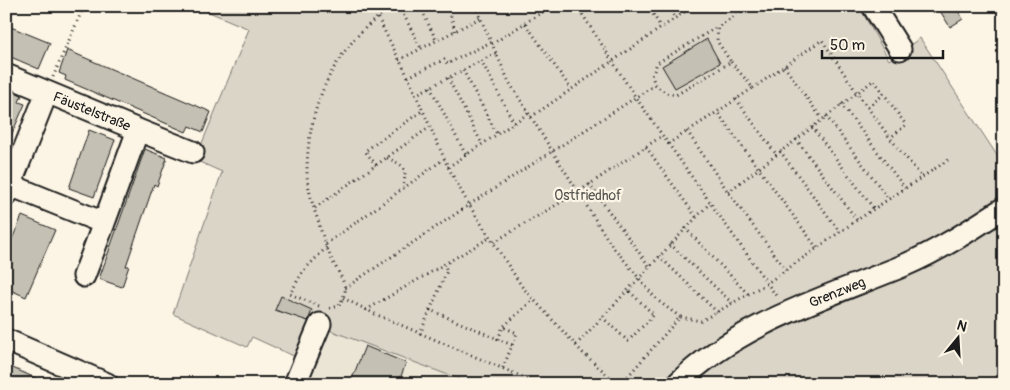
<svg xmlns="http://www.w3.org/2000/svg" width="1010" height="390" font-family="Pangolin,sans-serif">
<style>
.built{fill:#ebe5d6}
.green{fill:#dbd5c8;stroke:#7c7872}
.building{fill:#c4c0b3;stroke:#1c1c1c}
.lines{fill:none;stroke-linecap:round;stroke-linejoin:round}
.minor-casing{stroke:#1c1c1c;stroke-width:25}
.path{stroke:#1c1c1c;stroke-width:3;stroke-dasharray:1 4;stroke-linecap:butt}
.minor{stroke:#fcf5e5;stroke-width:21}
.labels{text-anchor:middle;stroke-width:4.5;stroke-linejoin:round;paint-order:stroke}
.street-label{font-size:14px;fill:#1c1c1c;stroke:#fcf5e5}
.park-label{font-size:14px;fill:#555450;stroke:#fcf5e5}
</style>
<rect width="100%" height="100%" fill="#fcf5e5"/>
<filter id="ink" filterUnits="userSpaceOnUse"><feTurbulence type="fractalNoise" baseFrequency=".02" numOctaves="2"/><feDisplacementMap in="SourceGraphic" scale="10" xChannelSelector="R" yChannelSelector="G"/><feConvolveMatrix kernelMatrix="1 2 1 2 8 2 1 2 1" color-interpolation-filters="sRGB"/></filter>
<g filter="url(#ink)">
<!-- built -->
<path class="built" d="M 324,328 L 472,384 L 301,384 Z"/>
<!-- green -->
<path class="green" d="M 195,6 L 859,6 L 889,60 L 920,38 L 1004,166 L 1004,201 L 667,384 L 472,384 L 324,328 L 298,358 L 252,337 L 247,347 L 173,314 L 222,172 L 195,160 L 249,29 Z
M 1004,215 L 1004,384 L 685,384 L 729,350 Z"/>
<!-- building -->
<path class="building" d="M 937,6 L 955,6 L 963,19 L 950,27 Z
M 6,25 L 50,43 L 39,69 L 6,55 Z
M 707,39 L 720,63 L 675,88 L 662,66 Z
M 67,50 L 211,112 L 203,132 L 189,126 L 186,132 L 65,80 L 66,76 L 59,73 Z
M 6,89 L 22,95 L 19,102 L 25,104 L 6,147 Z
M 89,130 L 115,140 L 94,197 L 69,188 Z
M 145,149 L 167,158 L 157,186 L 154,184 L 126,266 L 129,266 L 122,287 L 99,279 Z
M 22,216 L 55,230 L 26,297 L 6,288 L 6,253 Z
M 281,296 L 312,310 L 308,321 L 275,310 Z
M 365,346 L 406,363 L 398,384 L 350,384 Z
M 6,365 L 49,384 L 6,384 Z"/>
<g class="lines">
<defs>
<path id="minor" d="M 873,6 L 900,49
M 6,75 L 138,130 L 104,223 L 10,185 L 6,195
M 138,130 L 193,152
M 10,185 L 47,92
M 84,276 L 104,223
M 6,340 L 107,384
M 295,384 L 320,324
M 677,384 C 740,322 826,298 905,265 C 940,250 972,229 1004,208"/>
</defs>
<!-- minor casing -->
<use href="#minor" class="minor-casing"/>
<!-- path -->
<path class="path" d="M 399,6 L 421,48
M 420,6 L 436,40
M 448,6 L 455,31
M 475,6 L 509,82 L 610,243 L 657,300 L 680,317
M 577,6 L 636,98 L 777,297
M 648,6 L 661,27
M 668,6 L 675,18
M 378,18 L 408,77 L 448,167 L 469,205 L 523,288 L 583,353 L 618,384
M 525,23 L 552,6
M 492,44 L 525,23 L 571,89
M 399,60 L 480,18
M 481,60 L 514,123
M 731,62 L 753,88 L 717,112 L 817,248
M 784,66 L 822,119
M 463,70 L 497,134
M 53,77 L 84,6
M 408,77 L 445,59 L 447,64 L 491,42
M 448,78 L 482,144
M 655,85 L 652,76 L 657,63 L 717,27
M 430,87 L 466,155
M 753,88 L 822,40 L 857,93 L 874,80 L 906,125 L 890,138
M 415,95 L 496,53
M 736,99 L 776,154
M 841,104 L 905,188
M 868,107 L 884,94
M 826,116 L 889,199
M 531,117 L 693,6
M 812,127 L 874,209
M 687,131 L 728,192 L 786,270
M 796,139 L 857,220
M 668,144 L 717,112
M 646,147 L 696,217
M 780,151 L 840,232
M 387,158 C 406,166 407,168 403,188
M 376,165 L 365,151 L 422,111
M 448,167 L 529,113
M 589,184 L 649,266
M 728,192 L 857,93 L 890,138 L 922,177
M 315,208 L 430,127
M 685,228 L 748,294
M 494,242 L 578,192 L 662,136
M 326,244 L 444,159
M 670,244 L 732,303
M 659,256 L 717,312
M 345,288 L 469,205 L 655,85 L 666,93 L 676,95 L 731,62 L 717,41 L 718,27 L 749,6
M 343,298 L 375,314 L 539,384
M 319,306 L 290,294 L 303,271 L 327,247
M 330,308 L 339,306 C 341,301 346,294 345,288 C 344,280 337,270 334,264 C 327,250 322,235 318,220 C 313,208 307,185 307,172 C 307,105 336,42 394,6
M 366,310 L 491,237
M 430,310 L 447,271 L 444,264
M 602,317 L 628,341 L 654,315 L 627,289
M 420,334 L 430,310 L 498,339
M 512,345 L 498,339 L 503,327 L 534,299
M 576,345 L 710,203
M 503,368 L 517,333 L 503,327
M 621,384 L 680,317 L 701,321 L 766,284 L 857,220 L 948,160"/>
<!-- minor -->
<use href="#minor" class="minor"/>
</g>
</g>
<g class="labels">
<!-- street labels -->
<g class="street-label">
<text transform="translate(92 111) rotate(22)" y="5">Fäustelstraße</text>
<text transform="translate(837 292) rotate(-22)" y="5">Grenzweg</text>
</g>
<!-- park labels -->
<g class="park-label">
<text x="588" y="200">Ostfriedhof</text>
</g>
</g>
<!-- margin -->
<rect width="1010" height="390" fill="none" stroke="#fcf5e5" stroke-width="25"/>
<rect x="12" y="12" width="985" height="365" fill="none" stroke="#1c1c1c" stroke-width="2" filter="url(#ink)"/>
<!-- north arrow -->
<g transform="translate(958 338) rotate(18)" stroke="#fcf5e5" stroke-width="4" paint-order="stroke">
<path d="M0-4L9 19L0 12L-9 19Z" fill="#1c1c1c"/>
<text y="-8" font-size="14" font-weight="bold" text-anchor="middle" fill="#1c1c1c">N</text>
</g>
<!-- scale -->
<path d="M822 50v8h121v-8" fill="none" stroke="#1c1c1c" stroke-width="2.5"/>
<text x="830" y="50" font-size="15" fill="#1c1c1c" stroke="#fcf5e5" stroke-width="4" paint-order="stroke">50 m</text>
</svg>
